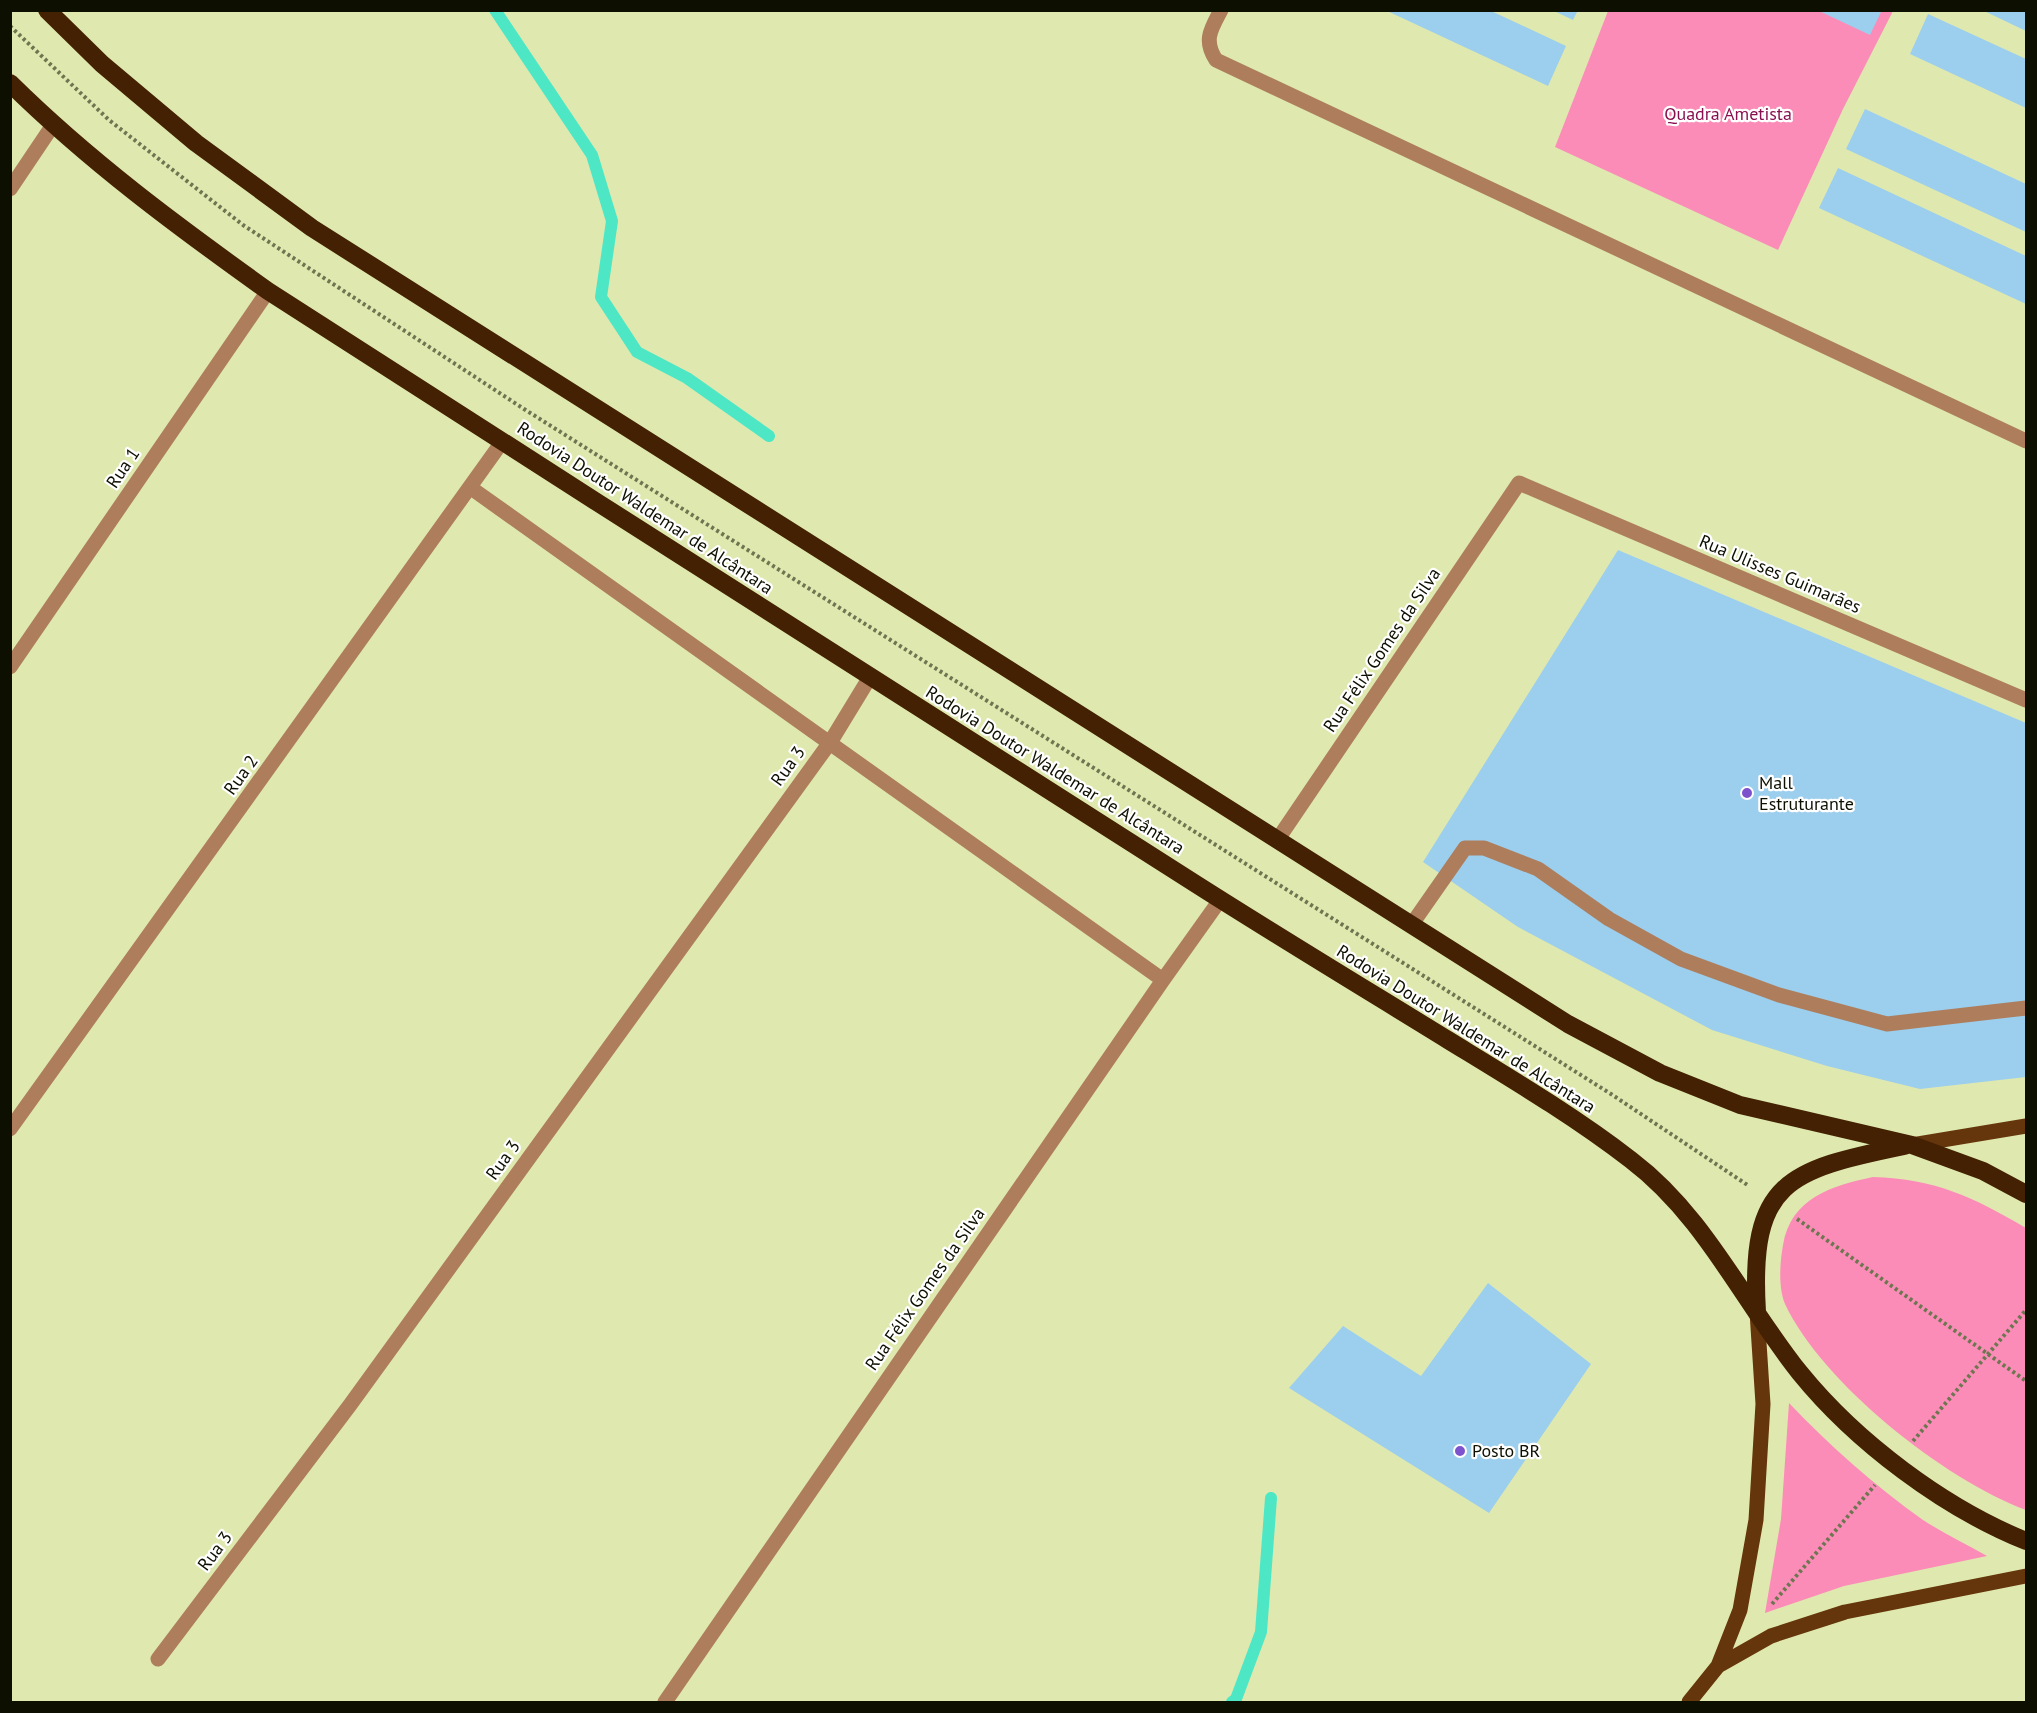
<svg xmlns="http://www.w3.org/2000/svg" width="2037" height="1713" font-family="'PT Sans',sans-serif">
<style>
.green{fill:#fb8cb8}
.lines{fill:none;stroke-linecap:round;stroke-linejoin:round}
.stream{stroke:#4ee7c6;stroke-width:12}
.building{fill:#9cceed}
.path{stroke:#6e7551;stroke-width:4;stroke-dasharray:3 3;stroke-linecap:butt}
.minor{stroke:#ae7e5c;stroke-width:15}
.major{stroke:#65350b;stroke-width:15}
.highway{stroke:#442103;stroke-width:18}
.poi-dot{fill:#7d53cd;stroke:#fff;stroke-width:2}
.labels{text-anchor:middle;stroke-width:4.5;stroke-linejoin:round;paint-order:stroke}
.park-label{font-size:18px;fill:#891050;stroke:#fff}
.street-label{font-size:18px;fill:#0d1000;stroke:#fff}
.poi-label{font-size:18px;fill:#0d1000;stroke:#fff;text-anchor:start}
</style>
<rect width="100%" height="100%" fill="#dfe9af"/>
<!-- green -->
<path class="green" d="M 1608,11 L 1893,11 L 1843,109 L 1778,250 L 1555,147 Z
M 1873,1177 C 1936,1179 1973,1197 2026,1228 L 2026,1510 C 1945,1480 1822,1383 1785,1304 C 1778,1287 1780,1262 1783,1245 C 1791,1198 1831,1186 1873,1177 Z
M 1789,1403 C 1830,1446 1874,1485 1923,1520 C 1943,1533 1966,1544 1987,1556 L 1844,1586 L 1765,1613 L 1781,1519 Z"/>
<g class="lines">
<!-- stream -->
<path class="stream" d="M 495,10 L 592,155 L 612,221 L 601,297 L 637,352 L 687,378 L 769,436
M 1232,1702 L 1236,1699 L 1261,1632 L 1271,1498"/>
</g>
<!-- building -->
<path class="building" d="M 1385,10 L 1489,10 L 1566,46 L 1548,86 Z
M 1552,10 L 1578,10 L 1573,20 Z
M 1817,10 L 1882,10 L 1870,35 Z
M 1982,10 L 2026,10 L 2026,31 Z
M 1928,14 L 2026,59 L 2026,108 L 1910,54 Z
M 1865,109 L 2026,184 L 2026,232 L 1846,149 Z
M 1838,168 L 2026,256 L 2026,304 L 1819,208 Z
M 1618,550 L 2026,723 L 2026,1077 L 1920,1089 L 1827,1066 L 1712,1030 L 1518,927 L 1423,862 Z
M 1488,1283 L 1591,1364 L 1489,1513 L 1289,1388 L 1343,1326 L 1421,1376 Z"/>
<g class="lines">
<!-- path -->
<path class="path" d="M 10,26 L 109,120 L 243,225 L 524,409 L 1611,1094 L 1749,1186
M 1797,1219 L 2026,1381
M 1913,1441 L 2026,1310
M 1772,1604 L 1875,1485"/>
<!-- minor -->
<path class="minor" d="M 1221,10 C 1211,29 1203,40 1216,60 L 2026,441
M 10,189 L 53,125
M 471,488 L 1163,980
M 10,667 L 268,291
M 1278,839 L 1519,483 L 2026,700
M 1412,924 L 1465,848 L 1484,848 L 1538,869 L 1609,919 L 1681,959 L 1779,995 L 1887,1024 L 2026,1008
M 10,1129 L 502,442
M 158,1659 L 350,1405 L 831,741 L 870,677
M 665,1702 L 1163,980 L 1220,900"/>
<!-- major -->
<path class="major" d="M 1912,1145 L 2026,1126
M 1718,1666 L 1771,1636 L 1845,1612 L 2026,1576
M 1689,1702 L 1718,1666 L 1740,1610 L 1756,1520 L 1763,1404 L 1757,1312"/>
<!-- highway -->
<path class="highway" d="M 47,10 L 102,64 L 196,143 L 312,228 L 1568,1024 L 1660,1073 L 1740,1105 L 1912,1145 L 1983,1171 L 2026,1194
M 10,83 C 89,161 177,226 268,291 C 574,488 881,684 1188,879 C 1274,934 1362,987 1448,1040 C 1510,1078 1574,1116 1631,1160 C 1705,1216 1743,1302 1800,1373 C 1856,1442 1944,1508 2026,1541
M 1757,1312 C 1749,1181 1788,1170 1904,1146"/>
</g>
<!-- markers -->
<g class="poi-dot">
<circle cx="1747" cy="793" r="6"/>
<circle cx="1460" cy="1451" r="6"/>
</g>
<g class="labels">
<!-- park labels -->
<g class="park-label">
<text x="1728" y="120">Quadra Ametista</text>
</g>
<!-- street labels -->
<g class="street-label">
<text transform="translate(123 468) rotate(-56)" y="6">Rua 1</text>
<text transform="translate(645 508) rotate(33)" y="6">Rodovia Doutor Waldemar de Alcântara</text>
<text transform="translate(1780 574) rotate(23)" y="6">Rua Ulisses Guimarães</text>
<text transform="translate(1382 650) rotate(-56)" y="6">Rua Félix Gomes da Silva</text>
<text transform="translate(788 766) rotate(-54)" y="6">Rua 3</text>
<text transform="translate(1055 770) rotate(32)" y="6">Rodovia Doutor Waldemar de Alcântara</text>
<text transform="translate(241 775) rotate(-54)" y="6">Rua 2</text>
<text transform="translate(1466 1029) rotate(32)" y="6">Rodovia Doutor Waldemar de Alcântara</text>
<text transform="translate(503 1160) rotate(-54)" y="6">Rua 3</text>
<text transform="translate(925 1289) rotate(-55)" y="6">Rua Félix Gomes da Silva</text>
<text transform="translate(215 1551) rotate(-53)" y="6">Rua 3</text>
</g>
<!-- poi labels -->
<g class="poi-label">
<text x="1759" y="789">Mall<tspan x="1759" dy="21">Estruturante</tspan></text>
<text x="1472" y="1457">Posto BR</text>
</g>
</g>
<!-- border -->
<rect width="2037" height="1713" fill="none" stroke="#0d1000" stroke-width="24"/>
</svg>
